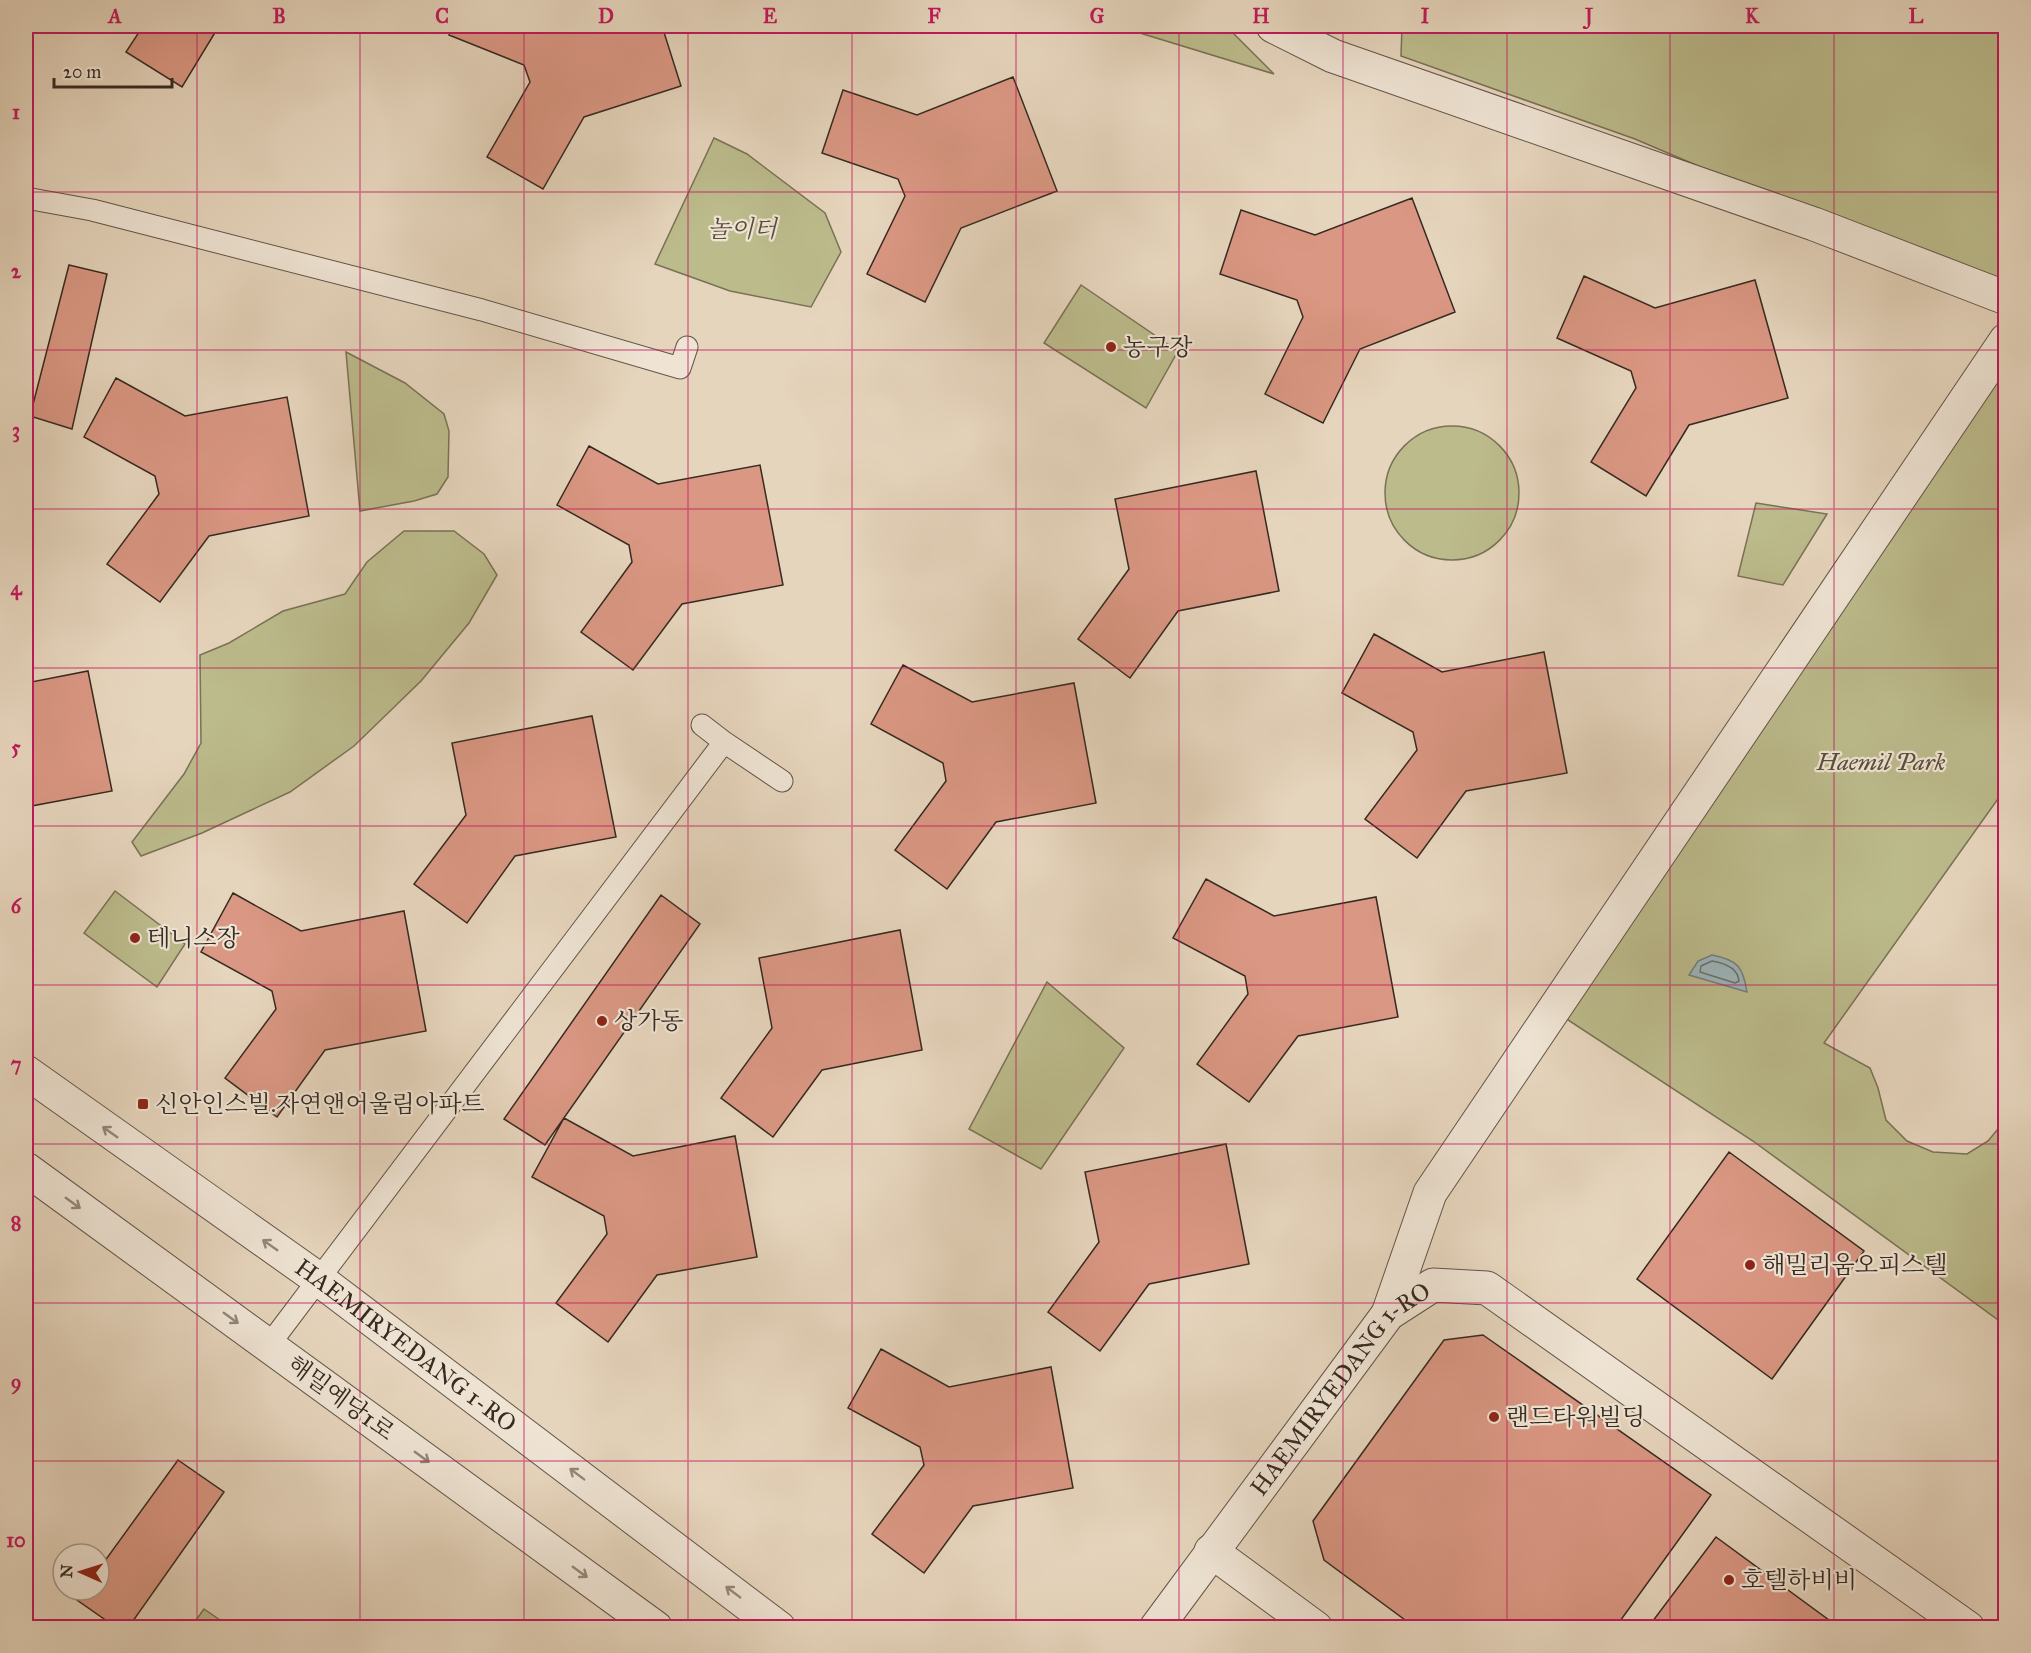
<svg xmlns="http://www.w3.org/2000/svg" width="2031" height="1653" font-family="'IM FELL Great Primer','Noto Serif KR',serif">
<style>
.green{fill:#bcbb8c;stroke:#797256;stroke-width:1.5}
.water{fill:#9cb5bc;stroke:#737d7e;stroke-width:1.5}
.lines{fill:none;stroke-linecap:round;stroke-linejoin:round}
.shore{stroke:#69706e;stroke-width:1.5}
.building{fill:#da9783;stroke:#362a21;stroke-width:1.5}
.service-casing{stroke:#625548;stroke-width:23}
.minor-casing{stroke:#625548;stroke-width:35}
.tertiary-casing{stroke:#625548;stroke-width:35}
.service{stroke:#efe4d4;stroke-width:21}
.minor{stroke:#efe4d4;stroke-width:33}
.tertiary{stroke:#efe4d4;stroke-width:33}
.oneway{stroke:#92877a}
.grid{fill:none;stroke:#c2185b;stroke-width:1.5;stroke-opacity:0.55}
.poi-dot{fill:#8f2418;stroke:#efe4d4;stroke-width:2}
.labels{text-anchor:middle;stroke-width:4.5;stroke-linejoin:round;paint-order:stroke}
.park-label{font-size:24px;font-style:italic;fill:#584e3c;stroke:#efe4d4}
.poi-label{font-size:24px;fill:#362a21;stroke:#efe4d4;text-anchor:start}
.street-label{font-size:24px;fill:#362a21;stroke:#efe4d4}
.neatline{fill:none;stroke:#c2185b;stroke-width:2}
.grid-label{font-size:20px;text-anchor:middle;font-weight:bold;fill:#c2185b}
</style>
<rect width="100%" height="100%" fill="#e6d5bd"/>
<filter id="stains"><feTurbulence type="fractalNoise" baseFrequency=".00333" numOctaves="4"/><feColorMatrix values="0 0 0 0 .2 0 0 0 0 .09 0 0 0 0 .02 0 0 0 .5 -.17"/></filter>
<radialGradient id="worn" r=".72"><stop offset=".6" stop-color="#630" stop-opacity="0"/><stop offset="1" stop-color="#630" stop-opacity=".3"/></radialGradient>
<!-- green -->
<path class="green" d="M 1117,26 L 1226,26 L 1274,74 Z
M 1402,26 L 2005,26 L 2005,297 L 1635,139 L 1401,56 Z
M 714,138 L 747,154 L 825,213 L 841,252 L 811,307 L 730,291 L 655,264 Z
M 1081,285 L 1178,351 L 1146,408 L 1044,343 Z
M 346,352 L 405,383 L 444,414 L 449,431 L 448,477 L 437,494 L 414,501 L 360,511 Z
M 2005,369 L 2005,789 L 1824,1043 L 1870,1068 L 1878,1088 L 1886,1120 L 1907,1141 L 1933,1152 L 1967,1154 L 1988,1141 L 2003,1123 L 2005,1124 L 2005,1325 L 1753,1141 L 1565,1018 Z
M1385 493a67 67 0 1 1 134 0a67 67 0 1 1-134 0Z
M 1756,503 L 1827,514 L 1783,585 L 1738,576 Z
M 404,531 L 454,531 L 484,554 L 497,575 L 469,623 L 421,681 L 354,746 L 290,792 L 202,833 L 141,856 L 132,842 L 184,774 L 201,743 L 200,655 L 229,643 L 283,611 L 345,594 L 367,562 Z
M 115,891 L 185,944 L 157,987 L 84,933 Z
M 1047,982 L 1124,1048 L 1041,1169 L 969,1129 Z
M 204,1609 L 230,1627 L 191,1627 Z"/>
<!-- water -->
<path class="water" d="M 1712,955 C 1738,960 1743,967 1747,992 L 1689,975 L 1698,961 Z"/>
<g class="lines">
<!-- shore -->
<path class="shore" d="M 1712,961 C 1724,963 1738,968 1739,981 L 1735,983 L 1700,972 L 1701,966 Z"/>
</g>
<!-- building -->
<path class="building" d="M 143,26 L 219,26 L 182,87 L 126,52 Z
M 452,26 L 662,26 L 681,86 L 584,117 L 543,189 L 487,157 L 530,82 L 524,65 L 449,35 Z
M 1013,77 L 1057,191 L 961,228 L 925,302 L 867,274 L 905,196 L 898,179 L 822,153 L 843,90 L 917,115 Z
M 1412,198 L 1455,312 L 1360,349 L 1323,423 L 1265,394 L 1303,317 L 1297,300 L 1220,274 L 1241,210 L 1315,235 Z
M 69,265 L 107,274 L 72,429 L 30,416 Z
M 1584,276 L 1655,308 L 1755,280 L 1788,398 L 1689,425 L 1646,496 L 1591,462 L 1636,388 L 1631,371 L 1557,338 Z
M 116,378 L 185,416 L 287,397 L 309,516 L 209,536 L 160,602 L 107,564 L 159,494 L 155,476 L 84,437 Z
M 589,446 L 658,484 L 760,465 L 783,585 L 682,604 L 633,670 L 581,632 L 632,562 L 629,545 L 557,505 Z
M 1256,471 L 1279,591 L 1178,611 L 1130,678 L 1078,639 L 1129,569 L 1115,499 Z
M 1374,634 L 1442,672 L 1544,652 L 1567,773 L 1466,791 L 1417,858 L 1365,819 L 1417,750 L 1413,732 L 1342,693 Z
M 903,665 L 972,702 L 1074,683 L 1096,803 L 996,822 L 947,889 L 895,850 L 946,781 L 943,763 L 871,724 Z
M 88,671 L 112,791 L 26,807 L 26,683 Z
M 592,716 L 616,837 L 515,856 L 467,923 L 414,884 L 466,815 L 452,743 Z
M 1206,879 L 1274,916 L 1376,897 L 1398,1017 L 1298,1036 L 1249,1102 L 1197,1064 L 1248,994 L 1245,976 L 1173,938 Z
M 233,893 L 301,931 L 404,911 L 426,1031 L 325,1050 L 277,1117 L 225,1078 L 276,1009 L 272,991 L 201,952 Z
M 661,895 L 700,924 L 545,1145 L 504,1119 Z
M 900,930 L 922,1050 L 822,1070 L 773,1137 L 721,1098 L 772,1028 L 759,958 Z
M 564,1118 L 633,1156 L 735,1136 L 757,1257 L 657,1275 L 608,1342 L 556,1303 L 607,1234 L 604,1216 L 532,1177 Z
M 1226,1144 L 1249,1264 L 1149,1284 L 1100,1351 L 1048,1312 L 1099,1242 L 1085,1172 Z
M 1729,1152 L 1864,1251 L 1772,1379 L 1637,1279 Z
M 1483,1335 L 1711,1495 L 1615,1628 L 1416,1628 L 1324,1560 L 1313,1521 L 1444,1340 Z
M 881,1349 L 949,1387 L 1051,1367 L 1073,1488 L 973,1506 L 924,1573 L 872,1534 L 924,1465 L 920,1447 L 848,1408 Z
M 178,1460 L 224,1492 L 128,1628 L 117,1628 L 77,1600 L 84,1590 L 99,1590 L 99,1569 Z
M 1716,1537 L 1833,1623 L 1830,1628 L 1652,1628 L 1649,1626 Z"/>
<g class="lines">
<defs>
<path id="service" d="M 26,198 L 92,210 L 482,310 L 680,368 L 687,347
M 702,725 L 724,742
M 269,1345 L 724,742 L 782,781"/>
<g id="minor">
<path d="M 1273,26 L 1333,56 L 1814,224 L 2006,298"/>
<path d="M 1388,1314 L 1430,1193 L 2006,340"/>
<path d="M 1211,1551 L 1316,1628"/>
<path id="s1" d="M 1156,1628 L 1388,1314 L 1433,1285 L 1487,1288 L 1968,1628"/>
</g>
<g id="tertiary">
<path id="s2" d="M 26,1072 L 317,1278 L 779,1628"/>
<path d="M 26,1169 L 656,1628"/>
</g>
</defs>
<!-- service casing -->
<use href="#service" class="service-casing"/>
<!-- minor casing -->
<use href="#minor" class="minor-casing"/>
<!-- tertiary casing -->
<use href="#tertiary" class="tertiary-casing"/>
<!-- service -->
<use href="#service" class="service"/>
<!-- minor -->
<use href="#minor" class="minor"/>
<!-- tertiary -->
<use href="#tertiary" class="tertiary"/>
</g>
<!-- one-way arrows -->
<defs><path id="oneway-shaft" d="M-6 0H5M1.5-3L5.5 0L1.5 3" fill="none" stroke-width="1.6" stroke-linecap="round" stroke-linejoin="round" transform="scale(1.5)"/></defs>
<g class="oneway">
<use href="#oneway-shaft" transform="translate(110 1132) rotate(-145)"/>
<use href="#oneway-shaft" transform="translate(73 1203) rotate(36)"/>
<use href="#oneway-shaft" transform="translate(270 1245) rotate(-145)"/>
<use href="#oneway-shaft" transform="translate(231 1318) rotate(36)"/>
<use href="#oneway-shaft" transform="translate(422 1457) rotate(36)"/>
<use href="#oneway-shaft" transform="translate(577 1474) rotate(-143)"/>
<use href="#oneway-shaft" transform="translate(580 1572) rotate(36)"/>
<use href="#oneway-shaft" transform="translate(733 1592) rotate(-143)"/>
</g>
<!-- grid -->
<path class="grid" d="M 197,26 L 197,1628M 360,26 L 360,1628M 524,26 L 524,1628M 688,26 L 688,1628M 852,26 L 852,1628M 1016,26 L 1016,1628M 1179,26 L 1179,1628M 1343,26 L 1343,1628M 1507,26 L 1507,1628M 1670,26 L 1670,1628M 1834,26 L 1834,1628M 26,192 L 2006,192M 26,350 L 2006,350M 26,509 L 2006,509M 26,668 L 2006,668M 26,826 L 2006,826M 26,985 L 2006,985M 26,1144 L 2006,1144M 26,1303 L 2006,1303M 26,1461 L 2006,1461"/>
<!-- markers -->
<g class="poi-dot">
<circle cx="1111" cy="347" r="6"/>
<circle cx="135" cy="938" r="6"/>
<circle cx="602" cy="1021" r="6"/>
<rect x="137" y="1098" width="12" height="12" rx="3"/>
<circle cx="1750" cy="1265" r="6"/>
<circle cx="1494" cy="1417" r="6"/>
<circle cx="1729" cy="1580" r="6"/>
</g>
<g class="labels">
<!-- park labels -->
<g class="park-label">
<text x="742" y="237">놀이터</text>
<text x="1881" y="770">Haemil Park</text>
</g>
<!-- poi labels -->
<g class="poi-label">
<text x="1123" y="355">농구장</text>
<text x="147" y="946">테니스장</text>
<text x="614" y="1029">상가동</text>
<text x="155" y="1112">신안인스빌.자연앤어울림아파트</text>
<text x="1762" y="1273">해밀리움오피스텔</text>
<text x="1506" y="1425">랜드타워빌딩</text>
<text x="1741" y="1588">호텔하비비</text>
</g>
<!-- street labels -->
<g class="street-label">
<text dy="8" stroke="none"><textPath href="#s2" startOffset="468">HAEMIRYEDANG 1-RO</textPath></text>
<text dy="8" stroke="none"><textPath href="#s1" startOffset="303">HAEMIRYEDANG 1-RO</textPath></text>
<text transform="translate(341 1398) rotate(36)" y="8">해밀예당1로</text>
</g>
</g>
<!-- margin -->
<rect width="2031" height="1653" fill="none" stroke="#e6d5bd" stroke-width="66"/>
<!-- north arrow -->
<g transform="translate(81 1572) rotate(273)"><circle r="28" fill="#efe4d4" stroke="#a59a8c" stroke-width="1.5"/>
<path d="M0-4.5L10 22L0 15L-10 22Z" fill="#8f2418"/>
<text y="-9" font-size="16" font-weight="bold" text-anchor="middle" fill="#362a21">N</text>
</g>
<!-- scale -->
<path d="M54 78v9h118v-9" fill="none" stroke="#362a21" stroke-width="3"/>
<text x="63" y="78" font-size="18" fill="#362a21" stroke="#efe4d4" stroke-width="4.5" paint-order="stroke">20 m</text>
<rect x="33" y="33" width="1965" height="1587" class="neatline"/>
<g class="grid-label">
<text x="115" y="23">A</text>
<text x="279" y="23">B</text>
<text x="442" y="23">C</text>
<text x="606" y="23">D</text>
<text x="770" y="23">E</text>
<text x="934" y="23">F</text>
<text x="1097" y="23">G</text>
<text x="1261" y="23">H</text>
<text x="1425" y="23">I</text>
<text x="1589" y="23">J</text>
<text x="1752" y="23">K</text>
<text x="1916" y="23">L</text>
<text x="16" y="119">1</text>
<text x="16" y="278">2</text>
<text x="16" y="437">3</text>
<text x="16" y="595">4</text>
<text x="16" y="754">5</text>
<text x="16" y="913">6</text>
<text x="16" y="1071">7</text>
<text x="16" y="1230">8</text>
<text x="16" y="1389">9</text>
<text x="16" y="1547">10</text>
</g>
<rect width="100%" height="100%" filter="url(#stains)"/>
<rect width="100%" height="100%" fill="url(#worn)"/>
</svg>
